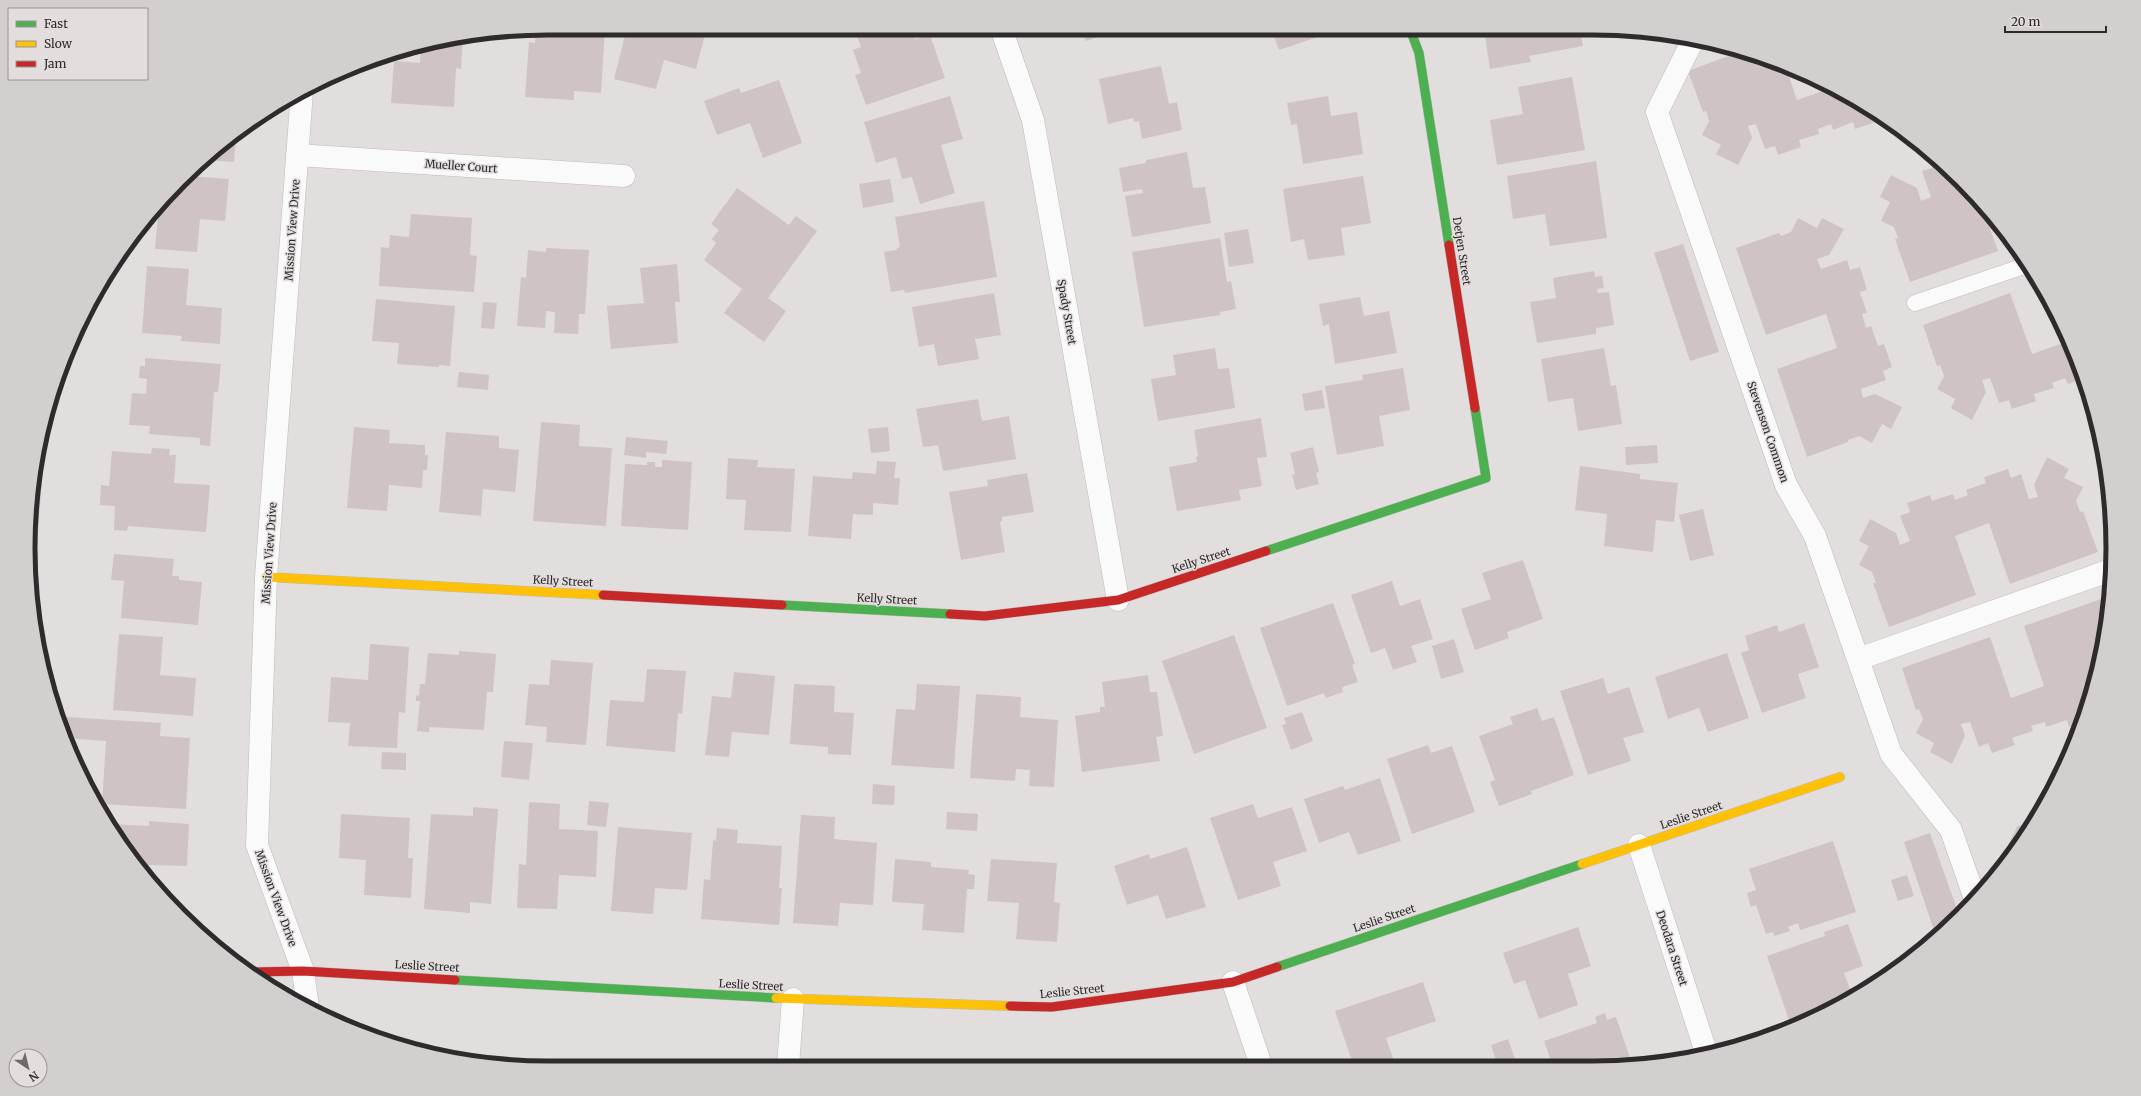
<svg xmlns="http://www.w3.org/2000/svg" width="2141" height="1096" font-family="Merriweather,serif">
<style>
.building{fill:#cfc3c5}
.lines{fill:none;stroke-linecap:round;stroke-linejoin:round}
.lane-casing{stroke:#bdbaba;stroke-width:17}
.street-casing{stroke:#bdbaba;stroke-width:23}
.fast-casing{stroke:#bdbaba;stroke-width:10}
.slow-casing{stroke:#bdbaba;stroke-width:10}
.jam-casing{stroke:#bdbaba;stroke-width:10}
.lane{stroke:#fbfafa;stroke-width:16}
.street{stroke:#fbfafa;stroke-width:22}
.fast{stroke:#4caf50;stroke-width:9}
.slow{stroke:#ffc107;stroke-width:9}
.jam{stroke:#c62828;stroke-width:9}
.labels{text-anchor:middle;stroke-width:3;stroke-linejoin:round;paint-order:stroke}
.street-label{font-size:11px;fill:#2d2b2b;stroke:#e3dddd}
.rim{fill:none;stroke:#2d2b2b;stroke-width:5}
</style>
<rect width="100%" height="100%" fill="#e2dede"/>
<!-- building -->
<path class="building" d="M 548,28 L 605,28 L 601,93 L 574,91 L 574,100 L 525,97 L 529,42 L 535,43 L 536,29 Z
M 627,28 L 694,28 L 706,31 L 696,69 L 664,60 L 656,89 L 614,79 Z
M 857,28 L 898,28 L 901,36 L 913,31 L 915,39 L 930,35 L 945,78 L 866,105 L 855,75 L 861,73 L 853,50 L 861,47 L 854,29 Z
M 1082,29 L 1121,29 L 1086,41 Z
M 1271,29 L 1316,29 L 1318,37 L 1279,50 Z
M 1484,29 L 1580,29 L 1583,46 L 1529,56 L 1531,62 L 1490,69 Z
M 463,36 L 461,69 L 456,68 L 454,107 L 391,103 L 394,61 L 420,63 L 421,45 L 447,38 Z
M 1742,51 L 1786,68 L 1797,100 L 1831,88 L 1830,86 L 1877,115 L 1879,121 L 1855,129 L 1853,122 L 1833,130 L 1831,124 L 1818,129 L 1819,134 L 1799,140 L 1801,147 L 1778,155 L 1775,146 L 1765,149 L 1756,124 L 1748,126 L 1752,138 L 1738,165 L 1716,154 L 1721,145 L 1702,135 L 1709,121 L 1706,111 L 1703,112 L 1688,71 Z
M 1161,66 L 1169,104 L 1177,102 L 1182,130 L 1142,139 L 1139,121 L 1134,122 L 1133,118 L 1108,124 L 1099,79 Z
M 1572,77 L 1585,150 L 1497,165 L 1490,120 L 1523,114 L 1518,87 Z
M 779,80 L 802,143 L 763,158 L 750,123 L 717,135 L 704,101 L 739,88 L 741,93 Z
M 950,96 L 963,139 L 941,145 L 955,193 L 920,204 L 912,177 L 902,179 L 896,157 L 876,163 L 864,122 Z
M 1328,96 L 1331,116 L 1357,112 L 1363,154 L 1303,164 L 1297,124 L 1291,125 L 1287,103 Z
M 236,133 L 234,162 L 205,160 L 231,136 Z
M 1187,152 L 1193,188 L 1205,187 L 1211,223 L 1132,237 L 1125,196 L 1143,193 L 1142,189 L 1123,192 L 1119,168 L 1146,163 L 1146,160 Z
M 1933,157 L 1980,201 L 1998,251 L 1910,282 L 1895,239 L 1898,238 L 1894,227 L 1881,221 L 1890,202 L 1880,197 L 1891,175 L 1917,188 L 1921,201 L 1931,197 L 1922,171 L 1932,168 L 1929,159 Z
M 1596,161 L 1607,238 L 1550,246 L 1545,214 L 1513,219 L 1507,176 Z
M 188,176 L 229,179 L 225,221 L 200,219 L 197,252 L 155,249 L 158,217 L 149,216 L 157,205 Z
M 1363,176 L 1371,223 L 1341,228 L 1345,255 L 1308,260 L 1304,239 L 1291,242 L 1283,189 Z
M 890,179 L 894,202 L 863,208 L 859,184 Z
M 737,188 L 789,225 L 796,216 L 817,231 L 768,298 L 786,311 L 764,342 L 724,313 L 742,289 L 704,260 L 716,243 L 712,239 L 719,230 L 711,224 Z
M 984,201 L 997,277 L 905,293 L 904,290 L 891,292 L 884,252 L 897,250 L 897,248 L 900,247 L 895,217 Z
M 411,214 L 472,218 L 470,255 L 477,256 L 474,292 L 379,286 L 381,247 L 389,248 L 390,235 L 409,237 Z
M 1798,218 L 1817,228 L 1822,218 L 1844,229 L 1829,255 L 1817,259 L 1821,269 L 1847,260 L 1850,270 L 1860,267 L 1867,290 L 1860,292 L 1867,313 L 1862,314 L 1866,328 L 1871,326 L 1878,346 L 1884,344 L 1892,367 L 1883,371 L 1886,380 L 1861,389 L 1863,398 L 1875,394 L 1902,407 L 1891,429 L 1882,424 L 1872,443 L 1859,436 L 1848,440 L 1848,442 L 1807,457 L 1777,369 L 1837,348 L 1826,314 L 1766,335 L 1736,248 L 1779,233 L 1781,236 L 1791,232 Z
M 1248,229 L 1254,263 L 1229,267 L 1224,233 Z
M 1220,238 L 1227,282 L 1231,281 L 1236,309 L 1220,312 L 1220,315 L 1144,327 L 1132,252 Z
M 1683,244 L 1719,352 L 1690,361 L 1654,253 Z
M 546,248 L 589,250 L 585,314 L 579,314 L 578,334 L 554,333 L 555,312 L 546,311 L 545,328 L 517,326 L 521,277 L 526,278 L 528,250 L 546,252 Z
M 677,264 L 680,302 L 675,302 L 678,343 L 611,349 L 607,306 L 644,303 L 640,268 Z
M 147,266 L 189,269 L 186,305 L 222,308 L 220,344 L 181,341 L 182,336 L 142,333 Z
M 1594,271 L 1595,277 L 1602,276 L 1604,288 L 1597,289 L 1598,293 L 1609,292 L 1614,325 L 1596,328 L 1596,334 L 1537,343 L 1530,302 L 1556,298 L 1553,278 Z
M 994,293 L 1001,335 L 975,339 L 979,359 L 938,366 L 934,344 L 919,347 L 912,307 Z
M 2010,293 L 2032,354 L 2066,342 L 2064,333 L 2084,378 L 2068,384 L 2065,378 L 2052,383 L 2054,388 L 2034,394 L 2036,401 L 2012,409 L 2009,400 L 1999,403 L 1990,378 L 1982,380 L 1986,392 L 1972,420 L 1951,408 L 1955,399 L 1937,389 L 1944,376 L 1940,365 L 1937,366 L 1923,325 Z
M 1360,297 L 1364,316 L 1389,311 L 1397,353 L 1335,364 L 1329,324 L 1323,326 L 1319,304 Z
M 376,299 L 455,306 L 450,366 L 439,365 L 439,367 L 397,364 L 399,343 L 372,341 Z
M 483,302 L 497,303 L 494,329 L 481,328 Z
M 1215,348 L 1218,369 L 1229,368 L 1235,408 L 1158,421 L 1151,379 L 1176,375 L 1173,355 Z
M 1604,348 L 1611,386 L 1616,385 L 1622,424 L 1578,431 L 1573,398 L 1548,402 L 1541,359 Z
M 145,358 L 221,364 L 218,392 L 214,392 L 210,446 L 200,445 L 200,438 L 149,434 L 150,426 L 129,425 L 132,393 L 146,394 L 147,379 L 139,378 L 140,366 L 145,366 Z
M 1403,368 L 1410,410 L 1379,416 L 1384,446 L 1337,455 L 1325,386 L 1363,380 L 1362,375 Z
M 459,372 L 489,375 L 488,390 L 457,387 Z
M 1322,390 L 1325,408 L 1305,411 L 1302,394 Z
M 978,399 L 982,421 L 1009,416 L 1016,459 L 943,471 L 938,445 L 923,447 L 916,409 Z
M 1261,418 L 1267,457 L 1257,458 L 1262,486 L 1239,490 L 1241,500 L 1177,511 L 1169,467 L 1197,462 L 1196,457 L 1198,456 L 1194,430 Z
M 541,422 L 580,425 L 579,446 L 612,448 L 606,526 L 533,521 Z
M 354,427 L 390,430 L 389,443 L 425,445 L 425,455 L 428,455 L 427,470 L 423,470 L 422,488 L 389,485 L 387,511 L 347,508 Z
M 888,427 L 890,451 L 871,453 L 868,429 Z
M 446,432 L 499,436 L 499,448 L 519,450 L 515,492 L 483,489 L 481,516 L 439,512 Z
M 626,437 L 668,441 L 666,454 L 646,452 L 646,458 L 624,455 Z
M 1657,445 L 1658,463 L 1626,465 L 1625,447 Z
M 1313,447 L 1319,472 L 1316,473 L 1319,484 L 1296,490 L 1292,475 L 1295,474 L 1290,453 Z
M 152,448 L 170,449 L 169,455 L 176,455 L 174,483 L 210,485 L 206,532 L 128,526 L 127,531 L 114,530 L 115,506 L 100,505 L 101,485 L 109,486 L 112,451 L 151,454 Z
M 2047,457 L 2069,469 L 2064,478 L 2083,487 L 2076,501 L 2080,512 L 2083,511 L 2098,552 L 2010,584 L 1989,523 L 1955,536 L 1976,595 L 1889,627 L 1873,583 L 1876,583 L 1872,572 L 1859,565 L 1869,546 L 1859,541 L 1870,519 L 1896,533 L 1900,545 L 1910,541 L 1900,516 L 1910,512 L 1907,503 L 1930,495 L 1932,501 L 1953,494 L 1955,500 L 1968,495 L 1966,490 L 1986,483 L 1984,477 L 2008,469 L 2011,478 L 2021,474 L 2029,499 L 2038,497 L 2034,485 Z
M 728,458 L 758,460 L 757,467 L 795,469 L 791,532 L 744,530 L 746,500 L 726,499 Z
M 662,460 L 692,462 L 688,530 L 621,526 L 625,464 L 647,465 L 647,462 L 655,462 L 655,467 L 662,467 Z
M 877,461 L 896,462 L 894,478 L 900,478 L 898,505 L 873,503 L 873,515 L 853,514 L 851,539 L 808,536 L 813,476 L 852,479 L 853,472 L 876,474 Z
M 1580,466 L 1640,474 L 1640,479 L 1678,483 L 1674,522 L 1656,520 L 1653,552 L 1604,546 L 1607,514 L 1575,510 Z
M 1027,473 L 1034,512 L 1002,517 L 1002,521 L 1000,522 L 1005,552 L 961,560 L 949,492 L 988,486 L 987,480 Z
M 35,479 L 42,479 L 38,533 L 29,532 L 29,514 Z
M 1703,509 L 1714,555 L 1690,561 L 1679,515 Z
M 29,544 L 35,544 L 31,592 L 29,582 Z
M 114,554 L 174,559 L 172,576 L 179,576 L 179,580 L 202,582 L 198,625 L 121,618 L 124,581 L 111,580 Z
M 1523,560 L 1543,619 L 1507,632 L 1509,638 L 1475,650 L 1461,609 L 1491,599 L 1482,573 Z
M 1392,581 L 1400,606 L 1420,599 L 1433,639 L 1411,646 L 1417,662 L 1393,670 L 1385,648 L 1371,653 L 1351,595 Z
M 2110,596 L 2096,678 L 2090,680 L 2093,689 L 2080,723 L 2069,727 L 2067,720 L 2046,727 L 2045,722 L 2031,726 L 2033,731 L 2012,738 L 2015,745 L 1992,753 L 1988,743 L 1979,747 L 1970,722 L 1961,724 L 1965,736 L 1952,764 L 1930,752 L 1934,743 L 1916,733 L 1923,719 L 1919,709 L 1916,710 L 1902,668 L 1990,637 L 2011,698 L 2044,686 L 2024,626 Z
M 1333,603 L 1355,664 L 1352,665 L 1358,682 L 1342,687 L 1343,692 L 1326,698 L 1324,693 L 1287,706 L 1260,628 Z
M 1804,623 L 1819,667 L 1798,674 L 1806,698 L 1762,713 L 1741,653 L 1749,650 L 1745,636 L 1777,625 L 1779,632 Z
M 119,634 L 163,637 L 160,675 L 196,678 L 193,716 L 113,710 Z
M 1234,635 L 1267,728 L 1194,754 L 1162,661 Z
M 1454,639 L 1464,672 L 1441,679 L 1432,646 Z
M 370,644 L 409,647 L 405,713 L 399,712 L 397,748 L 348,746 L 350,723 L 328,722 L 331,677 L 368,680 Z
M 459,651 L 496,654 L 493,692 L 487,692 L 484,730 L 429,727 L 429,732 L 417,731 L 420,701 L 416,701 L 416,695 L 419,696 L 420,684 L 425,684 L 428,653 L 459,655 Z
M 1727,653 L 1749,718 L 1708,732 L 1699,708 L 1668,719 L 1655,677 Z
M 551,660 L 593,663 L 586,745 L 546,742 L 547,727 L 525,725 L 529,684 L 549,685 Z
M 647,669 L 686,671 L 682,714 L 678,713 L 675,752 L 606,746 L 610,700 L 644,702 Z
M 734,672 L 775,676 L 769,735 L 732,732 L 729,757 L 705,755 L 712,696 L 731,698 Z
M 1148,675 L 1150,692 L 1157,692 L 1163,736 L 1156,737 L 1160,761 L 1082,772 L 1075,716 L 1100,712 L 1100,707 L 1105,707 L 1102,682 Z
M 1603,678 L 1608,694 L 1629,687 L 1644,732 L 1623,738 L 1631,761 L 1588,775 L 1560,691 Z
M 794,684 L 835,686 L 834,712 L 854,713 L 851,755 L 828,754 L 828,747 L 790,744 Z
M 917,684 L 960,686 L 954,769 L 891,765 L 896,709 L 915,710 Z
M 976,694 L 1021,697 L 1020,717 L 1058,720 L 1054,787 L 1029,786 L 1030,770 L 1016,769 L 1015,781 L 970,778 Z
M 1537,708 L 1542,721 L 1554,717 L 1574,775 L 1531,791 L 1532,794 L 1499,806 L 1490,782 L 1495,780 L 1479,736 L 1513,724 L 1510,717 Z
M 1302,712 L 1313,741 L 1291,750 L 1282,725 L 1286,724 L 1284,718 Z
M 66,717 L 161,723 L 160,736 L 190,738 L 186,809 L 102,804 L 106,741 L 65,738 Z
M 504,741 L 533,743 L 529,780 L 501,777 Z
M 1428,745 L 1431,753 L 1452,746 L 1475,812 L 1412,834 L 1387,759 Z
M 382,752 L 406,753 L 406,770 L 381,769 Z
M 1380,778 L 1401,841 L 1358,855 L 1349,832 L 1319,843 L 1304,799 L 1343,786 L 1345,790 Z
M 873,784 L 895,786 L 894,805 L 872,804 Z
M 589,801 L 609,803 L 606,827 L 587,825 Z
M 529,802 L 560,804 L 559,829 L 598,831 L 596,877 L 559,875 L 557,909 L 517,908 L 519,864 L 526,865 Z
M 1253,804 L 1258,818 L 1292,807 L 1307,851 L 1273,862 L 1281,886 L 1238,900 L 1210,818 Z
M 473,807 L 498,809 L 491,904 L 470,902 L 470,913 L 424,909 L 431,814 L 473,816 Z
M 947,812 L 978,814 L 977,831 L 946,829 Z
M 341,814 L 410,818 L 408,858 L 413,858 L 411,898 L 364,895 L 366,860 L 339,858 Z
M 801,815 L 835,817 L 834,839 L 877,843 L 873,905 L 840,903 L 838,926 L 793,923 Z
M 149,821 L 189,824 L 187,866 L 149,865 L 148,877 L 116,837 L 109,824 L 149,826 Z
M 2018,825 L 2025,829 L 2012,850 L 2007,847 Z
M 618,827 L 692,833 L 687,890 L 655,888 L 653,914 L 611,911 Z
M 717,828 L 738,830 L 737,843 L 782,846 L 779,888 L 782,888 L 779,925 L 701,919 L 704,879 L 710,880 L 713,840 L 716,841 Z
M 1930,833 L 1959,915 L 1936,936 L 1904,842 Z
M 1833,841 L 1856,912 L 1800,930 L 1798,923 L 1788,927 L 1790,931 L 1774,936 L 1773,932 L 1766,934 L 1756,905 L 1751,907 L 1747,893 L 1756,890 L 1749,869 Z
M 1187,847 L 1206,907 L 1166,919 L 1158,895 L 1127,905 L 1114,866 L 1149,854 L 1150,859 Z
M 895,859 L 931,862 L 931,867 L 969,870 L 968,874 L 975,875 L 974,889 L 967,889 L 964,933 L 922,930 L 924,904 L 892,902 Z
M 991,859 L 1057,863 L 1054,902 L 1060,903 L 1057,942 L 1016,939 L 1019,903 L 987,901 Z
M 1907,875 L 1914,896 L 1898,901 L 1891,880 Z
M 1848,924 L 1863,966 L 1844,973 L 1852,994 L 1804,1021 L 1791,1026 L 1767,956 L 1825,936 L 1824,932 Z
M 1578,927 L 1591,966 L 1568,974 L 1578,1005 L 1539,1019 L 1525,980 L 1514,984 L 1503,953 Z
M 1423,982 L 1436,1021 L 1386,1038 L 1394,1061 L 1384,1064 L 1353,1064 L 1335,1011 Z
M 1605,1013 L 1607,1020 L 1616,1017 L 1630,1058 L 1626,1060 L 1627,1064 L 1552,1064 L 1544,1041 L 1597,1023 L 1595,1017 Z
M 1508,1039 L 1515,1059 L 1497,1064 L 1491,1045 Z
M 460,1053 L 460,1058 L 441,1055 L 441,1054 Z
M 481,1059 L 523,1062 L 522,1067 L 481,1061 Z"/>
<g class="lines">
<defs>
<path id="lane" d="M 1915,303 L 2027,265"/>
<path id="street" d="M 1001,28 L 1033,120 L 1118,600
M 1693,40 L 1657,112 L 1786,485 L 1815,536 L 1891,754 L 1951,830 L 1975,899
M 302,91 L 266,577 L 257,845 L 303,971 L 308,1008
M 297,155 L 624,176
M 1858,659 L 2111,570
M 1639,845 L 1706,1052
M 1233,982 L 1261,1065
M 788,1066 L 793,999"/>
<path id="fast" d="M 1410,29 L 1419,53 L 1449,245
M 1266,551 L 1486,478 L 1475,408
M 782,605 L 950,614
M 1277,967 L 1582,864
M 455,980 L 776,998"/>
<path id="slow" d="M 266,577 L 603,595
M 1582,864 L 1840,777
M 776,998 L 1010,1006"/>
<path id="jam" d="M 1449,245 L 1475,408
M 603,595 L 782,605
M 950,614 L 985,616 L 1118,600 L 1266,551
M 249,972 L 303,971 L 455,980
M 1010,1006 L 1052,1007 L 1233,982 L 1277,967"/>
</defs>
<!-- lane casing -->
<use href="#lane" class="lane-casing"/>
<!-- street casing -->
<use href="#street" class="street-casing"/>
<!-- fast casing -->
<use href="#fast" class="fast-casing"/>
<!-- slow casing -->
<use href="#slow" class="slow-casing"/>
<!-- jam casing -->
<use href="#jam" class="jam-casing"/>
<!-- lane -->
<use href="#lane" class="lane"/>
<!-- street -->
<use href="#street" class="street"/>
<!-- fast -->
<use href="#fast" class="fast"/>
<!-- slow -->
<use href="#slow" class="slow"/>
<!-- jam -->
<use href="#jam" class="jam"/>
</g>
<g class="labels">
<!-- street labels -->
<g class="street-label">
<text transform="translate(461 166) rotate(4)" y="4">Mueller Court</text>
<text transform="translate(292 230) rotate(-86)" y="4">Mission View Drive</text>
<text transform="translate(1462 251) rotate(81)" y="4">Detjen Street</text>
<text transform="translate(1067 312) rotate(80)" y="4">Spady Street</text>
<text transform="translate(1768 432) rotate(71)" y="4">Stevenson Common</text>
<text transform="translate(269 553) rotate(-86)" y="4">Mission View Drive</text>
<text transform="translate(1201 560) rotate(-18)" y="4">Kelly Street</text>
<text transform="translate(563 581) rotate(3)" y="4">Kelly Street</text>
<text transform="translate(887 599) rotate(3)" y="4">Kelly Street</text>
<text transform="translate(1691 815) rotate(-19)" y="4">Leslie Street</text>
<text transform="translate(276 898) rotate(70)" y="4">Mission View Drive</text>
<text transform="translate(1384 918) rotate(-19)" y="4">Leslie Street</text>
<text transform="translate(1672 948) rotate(72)" y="4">Deodara Street</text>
<text transform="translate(427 966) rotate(3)" y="4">Leslie Street</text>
<text transform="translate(751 985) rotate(3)" y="4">Leslie Street</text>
<text transform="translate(1072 991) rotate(-6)" y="4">Leslie Street</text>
</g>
</g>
<!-- crop -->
<path d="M0 0H2141V1096H0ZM548 35H1593A513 513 0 0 1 2106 548V548A513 513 0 0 1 1593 1061H548A513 513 0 0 1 35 548V548A513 513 0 0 1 548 35Z" fill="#d4cfcf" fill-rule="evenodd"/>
<path class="rim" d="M548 35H1593A513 513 0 0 1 2106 548V548A513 513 0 0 1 1593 1061H548A513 513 0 0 1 35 548V548A513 513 0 0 1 548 35Z"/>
<!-- legend -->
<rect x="8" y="8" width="140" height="72" fill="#e3dddd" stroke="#9a9696"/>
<rect x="16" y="21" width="20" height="6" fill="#4caf50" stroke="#9a9696"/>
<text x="44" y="28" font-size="12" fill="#2d2b2b">Fast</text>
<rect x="16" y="41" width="20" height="6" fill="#ffc107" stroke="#9a9696"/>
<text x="44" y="48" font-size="12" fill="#2d2b2b">Slow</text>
<rect x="16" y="61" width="20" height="6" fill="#c62828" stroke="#9a9696"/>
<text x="44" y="68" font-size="12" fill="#2d2b2b">Jam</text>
<!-- north arrow -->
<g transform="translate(28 1068) rotate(145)"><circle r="19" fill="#e3dddd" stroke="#9a9696"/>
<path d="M0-3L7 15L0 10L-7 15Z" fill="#6c6a6a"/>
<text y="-6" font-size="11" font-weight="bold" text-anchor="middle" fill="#2d2b2b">N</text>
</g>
<!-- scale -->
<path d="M2005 26v6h101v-6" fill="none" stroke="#2d2b2b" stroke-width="2"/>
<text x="2011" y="26" font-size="12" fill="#2d2b2b" stroke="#e3dddd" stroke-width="3" paint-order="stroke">20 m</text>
</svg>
